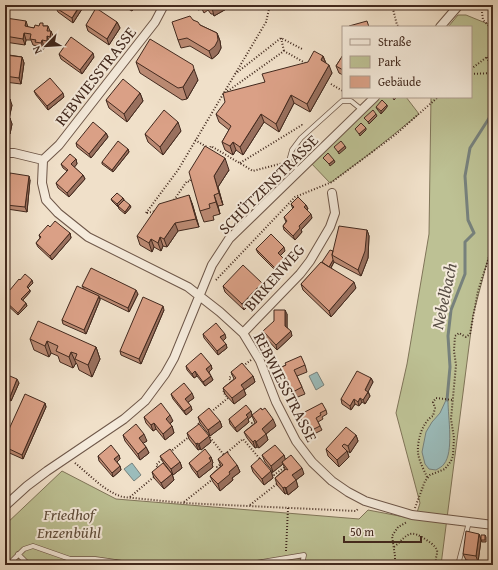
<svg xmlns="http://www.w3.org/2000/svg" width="498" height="570" font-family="'Gentium Book Plus',serif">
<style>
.green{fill:#bdc194;stroke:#807559}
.water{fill:#9bbcbb;stroke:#77817c}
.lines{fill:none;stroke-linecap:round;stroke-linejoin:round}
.stream{stroke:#77817c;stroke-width:3}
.lane-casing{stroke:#6e5749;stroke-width:5.5}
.street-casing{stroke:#6e5749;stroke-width:10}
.path{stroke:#42291e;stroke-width:2;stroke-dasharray:1 2;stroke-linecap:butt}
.lane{stroke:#f5ebdc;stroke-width:4}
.street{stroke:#f5ebdc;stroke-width:8}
.wall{fill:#bb8a73;stroke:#42291e}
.shaded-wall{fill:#99705e;stroke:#42291e}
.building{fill:#daa086;stroke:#42291e}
.labels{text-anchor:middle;stroke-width:4;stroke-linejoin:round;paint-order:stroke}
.street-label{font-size:16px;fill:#42291e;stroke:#f5ebdc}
.park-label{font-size:16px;font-style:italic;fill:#614f3c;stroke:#f5ebdc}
.water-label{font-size:17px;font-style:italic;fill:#584e45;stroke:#f5ebdc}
</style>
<rect width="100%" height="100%" fill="#f0e0c9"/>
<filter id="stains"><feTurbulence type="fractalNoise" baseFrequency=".005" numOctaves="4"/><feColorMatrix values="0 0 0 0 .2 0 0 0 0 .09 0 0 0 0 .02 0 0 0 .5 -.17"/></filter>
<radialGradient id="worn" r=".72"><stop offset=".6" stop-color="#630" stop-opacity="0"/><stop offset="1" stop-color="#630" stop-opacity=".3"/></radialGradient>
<!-- green -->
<path class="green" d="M 458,15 L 466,15 L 493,26 L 493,240 L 473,315 L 441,565 L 5,565 L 5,525 L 62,471 L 116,499 L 359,519 L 368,510 L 415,519 L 420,503 L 396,413 L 407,364 L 429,234 L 431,97 L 471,97 L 471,27 L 448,27 Z
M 375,97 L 406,97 L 419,114 L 372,152 L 330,183 L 310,162 Z"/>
<!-- water -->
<path class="water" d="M 317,372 L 324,385 L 316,390 L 309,376 Z
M 446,400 L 448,401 C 448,417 454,452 444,464 C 442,467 439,468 436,470 L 429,469 L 425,464 L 422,452 L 426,432 L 432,422 L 440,413 Z
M 132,463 L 141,475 L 134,481 L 124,469 Z"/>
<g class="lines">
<!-- stream -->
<path class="stream" d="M 447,400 L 450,367 L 448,336 L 451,310 L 465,274 L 465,242 L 474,233 L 468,220 L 465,176 L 470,148 L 493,112"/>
<defs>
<path id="lane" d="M 299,171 L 289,161 L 292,150 L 301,138 L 342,101 L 351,101 L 362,110
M 18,554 L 29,565
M 8,565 L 24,549 L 33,546 L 70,559 L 95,559 L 137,565
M 65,565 L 70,559
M 244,565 L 304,555 L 302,565
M 458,565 L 469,522"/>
<path id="street" d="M 164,5 L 155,22 L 59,145 L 43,160 L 42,183 L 46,200 L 58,213 L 88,237 L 188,287 L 220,312 L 243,333 L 260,361 L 276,402 L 296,441 L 312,462 L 332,481 L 348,492 L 365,501 L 412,515 L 493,525
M 440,27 L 459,5
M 5,153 L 14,153 L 43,160
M 243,333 L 300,274 L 310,261 L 330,227 L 335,213 L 332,193
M 5,506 L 27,486 L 47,471 L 124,419 L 145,401 L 165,374 L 174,358 L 212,265 L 229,239 L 375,97"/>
</defs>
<!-- lane casing -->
<use href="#lane" class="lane-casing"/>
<!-- street casing -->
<use href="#street" class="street-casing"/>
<!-- path -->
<path class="path" d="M 392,5 L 397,25 L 399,27
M 482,12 L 483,20 L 493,30
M 281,38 L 284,51
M 487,57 L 492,73
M 471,69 L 487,57 L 493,55
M 235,74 L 281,38 L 302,49
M 471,74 L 493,73
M 331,84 L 343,91
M 225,93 L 284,51 L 307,64
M 195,140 L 207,147
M 209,150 L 211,146 L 253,171 L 283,163
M 240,163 L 302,125 L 304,126
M 174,200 L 187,181 L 189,182 L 192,177
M 146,213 L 178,170 L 266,22 L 270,5
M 147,213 L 156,211
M 216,280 L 295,197 L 332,182 L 395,135 L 438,97
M 243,366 L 251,360
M 232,382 L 229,378 L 233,374
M 211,412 L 228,398 L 223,392 L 225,390
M 254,426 L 252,423 L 256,420
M 199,428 L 201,427 L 198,423 L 202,420
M 208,435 L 224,455 L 243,439 L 260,459
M 170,452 L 190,436
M 75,463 C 90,475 105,492 123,497 L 183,503 L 356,511 L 359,508
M 159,469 L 156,465 L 162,459
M 219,470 L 217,467 L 222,463
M 270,470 L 274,475 L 286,466
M 427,477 C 424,470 419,461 418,453 C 417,441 422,422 433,416 L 435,408 L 433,402 L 436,398 L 453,400
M 130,497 L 155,476
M 184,502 L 213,479
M 250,505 L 278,483
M 415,508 L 425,481 L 430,475 L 445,469 L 451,461 L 453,456 L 454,438 L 451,419 L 456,365 L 454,351 L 455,336 L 459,333 L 466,337 L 470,334 L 478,291 L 489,257 L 493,240
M 394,547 C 409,534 409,528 428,541 C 431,543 435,546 437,550 C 438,555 434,558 437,565
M 286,551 L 288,508
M 395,565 L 395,556 L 392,536 L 398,527 L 407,522"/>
<!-- lane -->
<use href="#lane" class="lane"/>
<!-- street -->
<use href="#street" class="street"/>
</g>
<!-- wall -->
<path class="wall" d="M 22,5 L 41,5 L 41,8 Z
M 81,5 L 82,9 L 73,23 L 58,12 L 56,8 Z
M 121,5 L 136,5 L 132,11 Z
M 192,5 L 226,5 L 228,8 L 214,16 L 213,14 L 211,14 L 208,10 L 204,13 L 202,9 L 198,10 L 197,7 L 194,8 Z
M 193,20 L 200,25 L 217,33 L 220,41 L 221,48 L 218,54 L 212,59 L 190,46 L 181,48 L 178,40 Z
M 117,22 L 120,28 L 109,45 L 88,31 L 86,25 Z
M 5,24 L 34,28 L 44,26 L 48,26 L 50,31 L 54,38 L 53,43 L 50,43 L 49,47 L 44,47 L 44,49 L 38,48 L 37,46 L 33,45 L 31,40 L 26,40 L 25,45 L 5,42 Z
M 5,50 L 8,50 L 9,52 L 9,55 L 22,57 L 24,63 L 21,84 L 5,82 Z
M 59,54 L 94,57 L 82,74 L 61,59 Z
M 343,55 L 343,75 L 339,73 L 336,66 Z
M 323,56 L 326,63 L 332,73 L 310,112 L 294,103 L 279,132 L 264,122 L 243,155 L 236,150 L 233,155 L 225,150 L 222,142 L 229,130 L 219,122 L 216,114 L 265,82 Z
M 136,62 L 198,80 L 187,99 L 182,100 L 140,73 Z
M 34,91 L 64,97 L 48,110 L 36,95 Z
M 140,93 L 143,101 L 127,122 L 109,108 L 106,100 Z
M 5,98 L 12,105 L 9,118 L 12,124 L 10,134 L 5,133 Z
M 387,105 L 387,107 L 381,114 L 377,109 L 376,107 Z
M 181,131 L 163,155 L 148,142 L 145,134 Z
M 106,133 L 108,137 L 91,158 L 77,147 L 76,143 Z
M 128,149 L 129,152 L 113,172 L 102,164 L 102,162 Z
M 76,159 L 77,164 L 74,167 L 83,175 L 85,179 L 69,197 L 58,188 L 56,183 L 67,171 L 63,168 L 61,164 Z
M 229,170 L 218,187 L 223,205 L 218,206 L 220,214 L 213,216 L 214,220 L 204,222 L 200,211 Z
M 30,180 L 27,212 L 7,209 L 6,205 Z
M 123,198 L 124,200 L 118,207 L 112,201 L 111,199 Z
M 192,203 L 199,227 L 178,231 L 167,247 L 163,246 L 161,251 L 154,247 L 152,252 L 140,245 L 137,236 Z
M 291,204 L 306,205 L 308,209 L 307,210 L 312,218 L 301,230 L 302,232 L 295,240 L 284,230 L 283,226 L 286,222 L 284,217 L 293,209 Z
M 118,206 L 131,207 L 125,214 L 119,209 Z
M 367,230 L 369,236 L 368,258 L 361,276 L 334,262 L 331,268 L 356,288 L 331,317 L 303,290 L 301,284 L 333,251 Z
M 70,233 L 71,238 L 52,260 L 38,247 L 36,243 L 40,238 L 39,235 Z
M 256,249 L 285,251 L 280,256 L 285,260 L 287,265 L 278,273 L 258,253 Z
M 20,280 L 33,283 L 28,288 L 30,290 L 30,292 L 23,300 L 27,306 L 18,315 L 5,303 L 5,296 Z
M 262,283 L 264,290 L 244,310 L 225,292 L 223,286 Z
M 82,286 L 138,294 L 129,312 L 100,298 L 100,300 L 86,334 L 63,324 L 62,320 L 84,289 Z
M 164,310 L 141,364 L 121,355 L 120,351 Z
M 287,314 L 287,327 L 292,336 L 277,350 L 264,336 L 263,331 Z
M 203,334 L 226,338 L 223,341 L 226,344 L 227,348 L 218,355 L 204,338 Z
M 30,339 L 96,347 L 100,359 L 92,377 L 79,370 L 77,364 L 76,363 L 73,368 L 60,362 L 58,356 L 51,353 L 49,357 L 34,350 Z
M 211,365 L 212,369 L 209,372 L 213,380 L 205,386 L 197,376 L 194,378 L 187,370 L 186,366 Z
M 286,365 L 305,365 L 307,372 L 297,376 L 305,394 L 293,399 L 282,375 L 280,368 Z
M 231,372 L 253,376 L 255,382 L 244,390 L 246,395 L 234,404 L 225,394 L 223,388 L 234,379 Z
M 5,374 L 19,383 L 11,401 L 5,398 Z
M 371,378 L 373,382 L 368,391 L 370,396 L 365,404 L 362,402 L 359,406 L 355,404 L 351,410 L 342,404 L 341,399 Z
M 171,394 L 194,398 L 188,402 L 192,410 L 186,415 L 173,399 Z
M 45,403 L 46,407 L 23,459 L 5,451 L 5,438 Z
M 326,410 L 327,414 L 322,417 L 323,419 L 318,422 L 322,430 L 310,436 L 301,420 L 299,415 Z
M 251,411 L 252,415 L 276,426 L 266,434 L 268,440 L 259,448 L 257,447 L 255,448 L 247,438 L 244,432 L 255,423 L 252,416 L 248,419 L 249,422 L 237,432 L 230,424 L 229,419 Z
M 144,417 L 173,421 L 170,424 L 172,426 L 174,433 L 165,440 L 156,429 L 153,431 L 146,423 Z
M 198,417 L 220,421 L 222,427 L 210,436 L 200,423 Z
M 187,433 L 211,442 L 201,450 L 200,449 L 198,450 L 189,439 Z
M 123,435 L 147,441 L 143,443 L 146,447 L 149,453 L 140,460 L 125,441 Z
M 356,435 L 358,441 L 350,453 L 347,451 L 349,457 L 339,467 L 328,456 L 326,449 Z
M 119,455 L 120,459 L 117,462 L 120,466 L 121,470 L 113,477 L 99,461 L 98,456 Z
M 262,455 L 284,455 L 285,459 L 304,474 L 296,480 L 298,487 L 288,495 L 287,493 L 285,494 L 277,485 L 275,478 L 285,469 L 283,464 L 273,472 L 265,462 Z
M 160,456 L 180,462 L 182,468 L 173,475 L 163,462 Z
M 211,457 L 213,463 L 212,464 L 213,467 L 199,478 L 192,469 L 189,463 Z
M 218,459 L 237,465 L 240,472 L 232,478 L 233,480 L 220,491 L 213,482 L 210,476 L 221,466 Z
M 251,466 L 271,471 L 273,478 L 264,485 L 253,472 Z
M 152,472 L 172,474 L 174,480 L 164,489 L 154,478 Z
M 479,534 L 481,540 L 478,562 L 466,560 L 463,554 Z
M 485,535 L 486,537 L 486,542 L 482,542 L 481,540 Z"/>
<!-- shaded-wall -->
<path class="shaded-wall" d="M 81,5 L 82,9 L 73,23 L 72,18 Z
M 132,5 L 136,5 L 132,11 L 130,7 Z
M 216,5 L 226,5 L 228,8 L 214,16 L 212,8 Z
M 26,21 L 28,27 L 25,26 Z
M 117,22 L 120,28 L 109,45 L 107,39 Z
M 51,31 L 54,38 L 53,43 L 50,37 Z
M 24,33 L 26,40 L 25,45 L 23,39 Z
M 217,33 L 220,41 L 221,48 L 218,54 L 212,59 L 209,51 Z
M 47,36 L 50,43 L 49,47 L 47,41 Z
M 42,40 L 44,47 L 44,49 L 41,43 Z
M 93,53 L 94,57 L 82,74 L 80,70 Z
M 323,56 L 326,64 L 321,60 Z
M 22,57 L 24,63 L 21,84 L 19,78 Z
M 329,65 L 332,73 L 310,112 L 307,104 Z
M 194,69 L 198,80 L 187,99 L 183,87 Z
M 63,93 L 64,97 L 48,110 L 47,106 Z
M 140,93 L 143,101 L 127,122 L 124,114 Z
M 291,95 L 294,103 L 279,132 L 276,124 Z
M 394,97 L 397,97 L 394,100 L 393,98 Z
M 10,99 L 12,105 L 8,124 L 6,117 Z
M 387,105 L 387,107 L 381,114 L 381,111 Z
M 261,114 L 264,122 L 243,155 L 240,147 Z
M 376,114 L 377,116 L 369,124 L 368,122 Z
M 10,118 L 12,124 L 10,134 L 8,128 Z
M 178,122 L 181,131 L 163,155 L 160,147 Z
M 366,128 L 366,130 L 360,136 L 359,134 Z
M 106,133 L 108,137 L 91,158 L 89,154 Z
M 233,142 L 236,150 L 233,155 L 230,146 Z
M 345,146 L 346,148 L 339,154 L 338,152 Z
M 128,149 L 129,152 L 113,172 L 112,170 Z
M 225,158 L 229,170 L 218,187 L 223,205 L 219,193 L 214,176 Z
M 76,159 L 77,164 L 73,169 L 71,164 Z
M 334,160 L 335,162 L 330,166 L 329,164 Z
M 83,175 L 85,179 L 69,197 L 67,193 Z
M 29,176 L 30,180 L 27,212 L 25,207 Z
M 189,195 L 192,203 L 199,227 L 196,219 Z
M 214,195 L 218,206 L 220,214 L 216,202 Z
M 123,198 L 124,200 L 118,207 L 117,204 Z
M 130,205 L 131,207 L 125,214 L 125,212 Z
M 306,205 L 308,209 L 306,211 L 304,207 Z
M 311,214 L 312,218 L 301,230 L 302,232 L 295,240 L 293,236 L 299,226 Z
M 175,223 L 178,231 L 167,247 L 164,239 Z
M 6,224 L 8,230 L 5,237 L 5,226 Z
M 367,230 L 369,236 L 368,258 L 361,276 L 358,270 Z
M 70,233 L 71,238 L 52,260 L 50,256 Z
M 160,237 L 163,246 L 161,251 L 158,243 Z
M 151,239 L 154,247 L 152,252 L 149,243 Z
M 284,247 L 285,251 L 279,257 L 278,253 Z
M 285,260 L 287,265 L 278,273 L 276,269 Z
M 333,260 L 334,262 L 329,271 L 328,269 Z
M 32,280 L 33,283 L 27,289 L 27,287 Z
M 354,282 L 356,288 L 331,317 L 329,311 Z
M 262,283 L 264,290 L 244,310 L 242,304 Z
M 30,290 L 30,292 L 22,301 L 21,299 Z
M 136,290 L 138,294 L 129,312 L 128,308 Z
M 99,296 L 100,300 L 86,334 L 84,330 Z
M 26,303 L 27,306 L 18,315 L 18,313 Z
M 163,306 L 164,310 L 141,364 L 139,359 Z
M 285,310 L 287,314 L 287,330 L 285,326 Z
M 291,331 L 292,336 L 277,350 L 276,345 Z
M 225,334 L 226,338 L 222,342 L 220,337 Z
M 47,341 L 51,353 L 49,357 L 45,346 Z
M 226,344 L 227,348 L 218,355 L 217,351 Z
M 96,347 L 100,359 L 92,377 L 88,365 Z
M 71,352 L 76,363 L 73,368 L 69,357 Z
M 211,365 L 212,369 L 208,373 L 206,369 Z
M 195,371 L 197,376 L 194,378 L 192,374 Z
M 211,376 L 213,380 L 205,386 L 203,382 Z
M 253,376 L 255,382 L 244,390 L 246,395 L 234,404 L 232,398 L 241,385 Z
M 371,378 L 373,382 L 367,394 L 365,390 Z
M 17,379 L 19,383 L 11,401 L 10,397 Z
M 368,392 L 370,396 L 365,404 L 363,400 Z
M 192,393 L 194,398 L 187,403 L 185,399 Z
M 360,398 L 362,402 L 359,406 L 358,402 Z
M 354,399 L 355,404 L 351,410 L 350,406 Z
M 45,403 L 46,407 L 23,459 L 22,455 Z
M 191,406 L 192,410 L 186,415 L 184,411 Z
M 251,411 L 252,416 L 248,419 L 249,422 L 237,432 L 235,428 L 246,415 Z
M 170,415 L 173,421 L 168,425 L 166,419 Z
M 273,419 L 276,426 L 266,434 L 268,440 L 259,448 L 256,442 L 262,429 Z
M 220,421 L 222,427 L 210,436 L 208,430 Z
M 154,423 L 156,429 L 153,431 L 151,425 Z
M 172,426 L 174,433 L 165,440 L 163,434 Z
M 144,434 L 147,441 L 142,444 L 139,438 Z
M 356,435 L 358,441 L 350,453 L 348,446 Z
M 209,436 L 211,442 L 201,450 L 199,444 Z
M 255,440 L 257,447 L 255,448 L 253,442 Z
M 197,443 L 200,449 L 198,450 L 196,444 Z
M 146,447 L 149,453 L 140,460 L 138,454 Z
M 347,451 L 349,457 L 339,467 L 337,460 Z
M 119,455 L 120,459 L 116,463 L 114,459 Z
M 284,455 L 286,462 L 282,462 L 283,464 L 273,472 L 271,466 Z
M 211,457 L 213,463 L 212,464 L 213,467 L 199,478 L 197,472 Z
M 180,462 L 182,468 L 173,475 L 171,469 Z
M 237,465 L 240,472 L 232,478 L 233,480 L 220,491 L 218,484 L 229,472 Z
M 120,466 L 121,470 L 113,477 L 112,473 Z
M 302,468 L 304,474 L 296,480 L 298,487 L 288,495 L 286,488 L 292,475 Z
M 271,471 L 273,478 L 264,485 L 262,479 Z
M 172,474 L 174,480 L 164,489 L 161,483 Z
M 285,487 L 287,493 L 285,494 L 283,488 Z
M 479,534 L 481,540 L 478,562 L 476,556 Z"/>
<!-- building -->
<path class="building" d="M 58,5 L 80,5 L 72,18 L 56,8 Z
M 207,5 L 216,5 L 212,8 L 210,6 L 208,6 Z
M 96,8 L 117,22 L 107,39 L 86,25 Z
M 190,16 L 193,20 L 198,22 L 200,25 L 217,33 L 218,40 L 215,46 L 209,51 L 187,38 L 178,40 L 172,22 Z
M 6,18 L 26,21 L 25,26 L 34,28 L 35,25 L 39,26 L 40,23 L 43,23 L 43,26 L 48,26 L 47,31 L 51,31 L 50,37 L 47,36 L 47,41 L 42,40 L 41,43 L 35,42 L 36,40 L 30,39 L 31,34 L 24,33 L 23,39 L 5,36 L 5,24 Z
M 367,21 L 369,27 L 349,27 L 349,26 Z
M 71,37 L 93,53 L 80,70 L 59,54 Z
M 150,39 L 193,65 L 194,69 L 183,87 L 178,88 L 136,62 Z
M 5,50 L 8,50 L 7,55 L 5,54 Z
M 314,51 L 323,56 L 321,60 L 329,65 L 307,104 L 291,95 L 276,124 L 261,114 L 240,147 L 233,142 L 230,146 L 222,142 L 231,126 L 216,114 L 225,102 L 223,93 L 265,82 L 262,74 L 308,62 Z
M 5,55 L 22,57 L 19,78 L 5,76 Z
M 343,55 L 343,70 L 336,66 Z
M 50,78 L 63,93 L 47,106 L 34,91 Z
M 123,79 L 140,93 L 124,114 L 106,100 Z
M 5,98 L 10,99 L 6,117 L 10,118 L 8,128 L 5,128 Z
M 382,100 L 387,105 L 381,111 L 376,107 Z
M 164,110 L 178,122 L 160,147 L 145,134 Z
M 373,110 L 376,114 L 368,122 L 364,118 Z
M 93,122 L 106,133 L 89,154 L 76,143 Z
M 361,123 L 366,128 L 359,134 L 355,129 Z
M 118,141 L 128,149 L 112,170 L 102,162 Z
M 341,141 L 345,146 L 338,152 L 334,147 Z
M 205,146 L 225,158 L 214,176 L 219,193 L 214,195 L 216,202 L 209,204 L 210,208 L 200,211 L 189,172 Z
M 328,153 L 334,160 L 329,164 L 323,158 Z
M 70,154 L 76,159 L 71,164 L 83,175 L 67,193 L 56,183 L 68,170 L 61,164 Z
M 10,173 L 29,176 L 25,207 L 6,205 Z
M 117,193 L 123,198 L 117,204 L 111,199 Z
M 189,195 L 196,219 L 175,223 L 164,239 L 160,237 L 158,243 L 151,239 L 149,243 L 137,236 L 159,204 Z
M 298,197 L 306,205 L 304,207 L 311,214 L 299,226 L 300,228 L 293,236 L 283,226 L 287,221 L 284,217 L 294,207 L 291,204 Z
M 124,200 L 130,205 L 125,212 L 118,206 Z
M 55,221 L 70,233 L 50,256 L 36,243 L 41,237 L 39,235 L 48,225 L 50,227 Z
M 339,226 L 367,230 L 365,251 L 358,270 L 332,255 Z
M 271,234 L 284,247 L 278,253 L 285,260 L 276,269 L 256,249 Z
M 330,250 L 333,251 L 332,255 L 333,260 L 329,267 L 322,262 Z
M 321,262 L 354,282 L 329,311 L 301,284 Z
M 243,265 L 262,283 L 242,304 L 223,286 Z
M 91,268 L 136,290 L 128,308 L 82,286 Z
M 25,274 L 32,280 L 27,287 L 30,290 L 21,299 L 26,303 L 18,313 L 5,301 L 5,296 L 19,279 L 20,280 Z
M 77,286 L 99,296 L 84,330 L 62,320 Z
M 143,297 L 163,306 L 139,359 L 120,351 Z
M 274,310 L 285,310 L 285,326 L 291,331 L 276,345 L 263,331 L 274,321 Z
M 38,321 L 96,347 L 88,365 L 75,359 L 77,354 L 71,352 L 69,357 L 56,351 L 58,346 L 47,341 L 45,346 L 30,339 Z
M 216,323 L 225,334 L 220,337 L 226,344 L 217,351 L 203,334 Z
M 201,353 L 211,365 L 206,369 L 211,376 L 203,382 L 195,371 L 192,374 L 186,366 Z
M 301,356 L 305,365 L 294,370 L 302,387 L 291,393 L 280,368 L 286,365 L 285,363 Z
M 242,363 L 253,376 L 241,385 L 244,389 L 232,398 L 223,388 L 236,378 L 231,372 Z
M 357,371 L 371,378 L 365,390 L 368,392 L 363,400 L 360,398 L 358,402 L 354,399 L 350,406 L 341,399 Z
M 5,374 L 17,379 L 10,397 L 5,395 Z
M 184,383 L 192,393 L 185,399 L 191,406 L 184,411 L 171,394 Z
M 25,394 L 45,403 L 22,455 L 5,447 L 5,438 Z
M 161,403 L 170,415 L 166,419 L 172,426 L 163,434 L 154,423 L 151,425 L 144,417 Z
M 322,403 L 326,410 L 320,413 L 321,415 L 316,418 L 320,426 L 308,432 L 299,415 Z
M 246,405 L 251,411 L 246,415 L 248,417 L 235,428 L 229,419 Z
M 209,408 L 220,421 L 208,430 L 198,417 Z
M 261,408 L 262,410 L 265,408 L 273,419 L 262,429 L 266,434 L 256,442 L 255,440 L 253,442 L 244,432 L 257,422 L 252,415 Z
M 136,424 L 144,434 L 139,438 L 146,447 L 138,454 L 123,435 Z
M 199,424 L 209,436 L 199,444 L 197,443 L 196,444 L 187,433 Z
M 346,427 L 356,435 L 348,446 L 344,444 L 342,446 L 347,451 L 337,460 L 326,449 Z
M 111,445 L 119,455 L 114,459 L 120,466 L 112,473 L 98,456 Z
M 275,445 L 284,455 L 271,466 L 262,455 Z
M 170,449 L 180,462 L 171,469 L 160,456 Z
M 205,449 L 211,457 L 209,458 L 211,461 L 197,472 L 189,463 Z
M 227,452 L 237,465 L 229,472 L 230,474 L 218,484 L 210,476 L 223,465 L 218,459 Z
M 291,455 L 302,468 L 292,475 L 296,480 L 286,488 L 285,487 L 283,488 L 275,478 L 286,469 L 288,470 L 282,462 Z
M 260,458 L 271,471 L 262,479 L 251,466 Z
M 163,463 L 172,474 L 161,483 L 152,472 Z
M 466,531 L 479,534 L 476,556 L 463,554 Z
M 481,535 L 485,535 L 485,540 L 481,540 Z"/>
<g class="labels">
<!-- street labels -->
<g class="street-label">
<text transform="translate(95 76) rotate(-52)" y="6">REBWIESSTRASSE</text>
<text transform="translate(268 184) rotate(-45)" y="6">SCHÜTZENSTRASSE</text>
<text transform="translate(274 277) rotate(-49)" y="6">BIRKENWEG</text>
<text transform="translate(286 387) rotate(63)" y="6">REBWIESSTRASSE</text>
</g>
<!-- park labels -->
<g class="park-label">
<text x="69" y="520">Friedhof<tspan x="69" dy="18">Enzenbühl</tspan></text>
</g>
<!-- water labels -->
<g class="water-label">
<text transform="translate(444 296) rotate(-78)" y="6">Nebelbach</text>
</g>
</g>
<!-- margin -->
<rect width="498" height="570" fill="none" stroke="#f0e0c9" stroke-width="20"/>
<rect x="6" y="6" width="486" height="558" fill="none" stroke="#42291e" stroke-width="2"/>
<rect x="10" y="10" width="478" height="550" fill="none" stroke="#42291e"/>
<!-- legend -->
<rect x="342" y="26" width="130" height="72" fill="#f5ebdc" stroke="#ad9d90"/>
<rect x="350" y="39" width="20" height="6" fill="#f5ebdc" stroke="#ad9d90"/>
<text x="378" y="46" font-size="12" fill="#42291e">Straße</text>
<rect x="350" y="56" width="20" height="12" fill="#bdc194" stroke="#ad9d90"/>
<text x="378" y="66" font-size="12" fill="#42291e">Park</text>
<rect x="350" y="76" width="20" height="12" fill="#daa086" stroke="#ad9d90"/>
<text x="378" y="86" font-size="12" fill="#42291e">Gebäude</text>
<!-- north arrow -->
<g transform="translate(46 46) rotate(245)" stroke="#f5ebdc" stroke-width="3" paint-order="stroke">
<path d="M0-3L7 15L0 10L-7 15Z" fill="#42291e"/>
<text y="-6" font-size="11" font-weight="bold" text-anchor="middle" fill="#42291e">N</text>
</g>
<!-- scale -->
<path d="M344 536v6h77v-6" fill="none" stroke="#42291e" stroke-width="2"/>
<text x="350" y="536" font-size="12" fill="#42291e" stroke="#f5ebdc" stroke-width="3" paint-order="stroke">50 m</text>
<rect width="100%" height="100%" filter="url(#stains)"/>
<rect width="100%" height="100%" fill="url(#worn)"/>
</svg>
